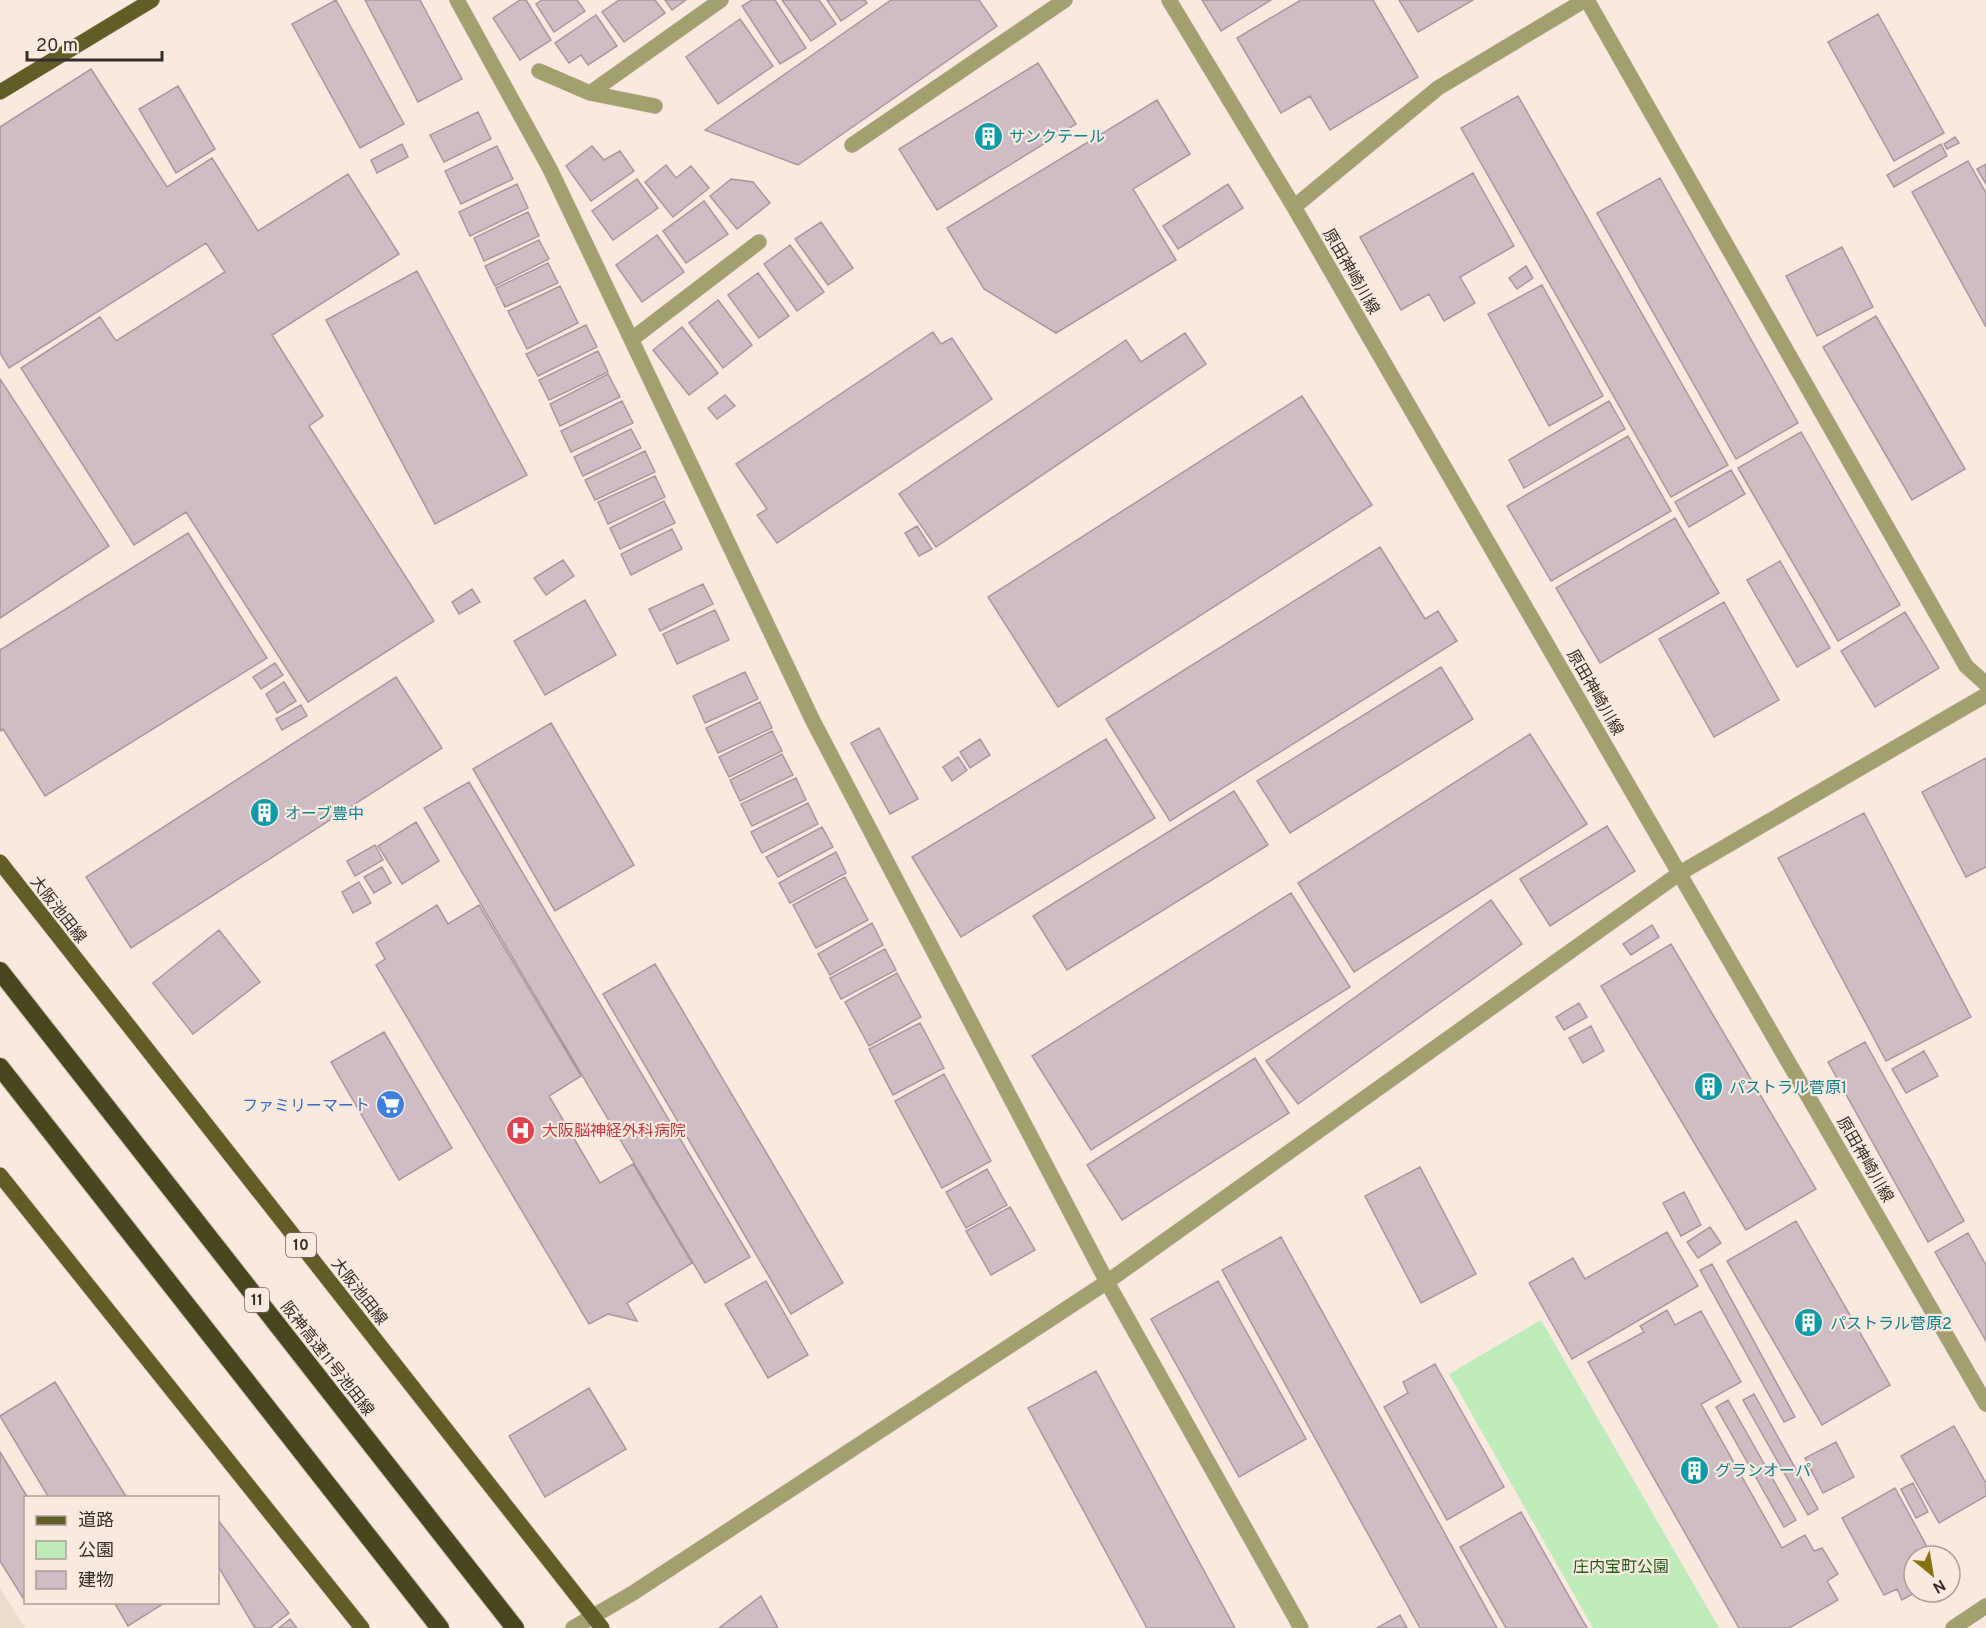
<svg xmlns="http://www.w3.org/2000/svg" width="1986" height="1628" font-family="Overpass,'Noto Sans JP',sans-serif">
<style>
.education{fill:#ecdccb}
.green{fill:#bdebb9}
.building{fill:#cfbdc5;stroke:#a9979f;stroke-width:1.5}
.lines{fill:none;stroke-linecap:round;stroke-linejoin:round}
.minor-casing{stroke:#d2c4ba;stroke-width:16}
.major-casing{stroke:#d2c4ba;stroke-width:16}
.highway-casing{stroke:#d2c4ba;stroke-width:20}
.minor{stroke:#a1a06e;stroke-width:15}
.major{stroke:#605e26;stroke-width:15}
.highway{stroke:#48471d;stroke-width:18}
.labels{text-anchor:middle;stroke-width:4.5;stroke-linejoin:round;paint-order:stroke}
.shield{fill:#f9e9de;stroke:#706761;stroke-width:1.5}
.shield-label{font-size:15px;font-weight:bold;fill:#352f2b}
.culture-label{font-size:16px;fill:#0d838f;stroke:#f9e9de;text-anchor:start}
.street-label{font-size:16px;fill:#352f2b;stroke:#f9e9de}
.shop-label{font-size:16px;fill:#366cbe;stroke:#f9e9de;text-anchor:end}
.health-label{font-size:16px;fill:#be3a42;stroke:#f9e9de;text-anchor:start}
.park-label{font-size:16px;fill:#1e611c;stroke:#f9e9de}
</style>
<rect width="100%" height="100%" fill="#f9e9de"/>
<!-- education -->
<path class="education" d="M 0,1588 L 25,1628 L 0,1628 Z"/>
<!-- green -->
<path class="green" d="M 1541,1320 L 1719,1628 L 1593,1628 L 1449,1374 Z"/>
<!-- building -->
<path class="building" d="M 336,0 L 404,124 L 360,148 L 292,24 Z
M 365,0 L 420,0 L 462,79 L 418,102 Z
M 520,0 L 526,0 L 551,40 L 520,60 L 493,18 Z
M 542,0 L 577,0 L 585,11 L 554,32 L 536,4 Z
M 619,0 L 655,0 L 665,13 L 624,42 L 602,12 Z
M 665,0 L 686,0 L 672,10 Z
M 752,0 L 775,0 L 806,48 L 780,64 L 742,6 Z
M 782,0 L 819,0 L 836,24 L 811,41 Z
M 827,0 L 865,0 L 867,3 L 841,21 Z
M 891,0 L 979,0 L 997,26 L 798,165 L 705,130 Z
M 1202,0 L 1271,0 L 1221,31 Z
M 1301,0 L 1373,0 L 1418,77 L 1330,130 L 1310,96 L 1281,113 L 1237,38 Z
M 1399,0 L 1473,0 L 1418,32 Z
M 1878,14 L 1944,133 L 1894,161 L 1828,42 Z
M 596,15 L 617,46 L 588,65 L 581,55 L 569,63 L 555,43 Z
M 740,19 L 773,66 L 718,104 L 686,57 Z
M 1038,63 L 1076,124 L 937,210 L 899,149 Z
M 91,69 L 167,187 L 212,158 L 258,231 L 348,174 L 399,254 L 272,335 L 323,416 L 309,426 L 434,621 L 308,702 L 186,512 L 134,545 L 21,368 L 100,317 L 116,341 L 225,272 L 206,243 L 9,368 L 0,353 L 0,127 Z
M 178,86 L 215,149 L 176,173 L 139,109 Z
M 1518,96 L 1728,465 L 1671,497 L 1461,128 Z
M 1157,100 L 1190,154 L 1133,189 L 1176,260 L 1056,333 L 984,289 L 947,228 Z
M 478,112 L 491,139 L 444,162 L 430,135 Z
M 1955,137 L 1959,143 L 1947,149 L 1944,144 Z
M 402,144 L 408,157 L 377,173 L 371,160 Z
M 1941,144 L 1947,156 L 1894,187 L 1887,175 Z
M 497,146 L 513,179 L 461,204 L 445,171 Z
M 592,146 L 604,160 L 620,151 L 634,171 L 591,201 L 566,166 Z
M 1968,161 L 1986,193 L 1986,327 L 1912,192 Z
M 1986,164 L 1986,184 L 1977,169 Z
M 666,165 L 676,178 L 691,166 L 709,188 L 673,217 L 645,182 Z
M 1473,173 L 1514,246 L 1460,277 L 1475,303 L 1444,321 L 1429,294 L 1401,310 L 1360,237 Z
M 1660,178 L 1798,423 L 1736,459 L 1597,213 Z
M 637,179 L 658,208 L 613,240 L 592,211 Z
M 731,179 L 753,182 L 770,203 L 737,229 L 710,196 Z
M 517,184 L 528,208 L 470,236 L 459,212 Z
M 1228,184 L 1243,208 L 1178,249 L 1163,226 Z
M 704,201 L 728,234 L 686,263 L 663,231 Z
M 528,212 L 539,236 L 484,261 L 474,238 Z
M 821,222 L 853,268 L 828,285 L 795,239 Z
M 657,235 L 684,272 L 642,302 L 616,265 Z
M 539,240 L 549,259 L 495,286 L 485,266 Z
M 790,245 L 824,292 L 797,311 L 764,264 Z
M 1842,247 L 1873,307 L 1817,336 L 1786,276 Z
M 548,263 L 558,283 L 505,307 L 496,288 Z
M 1526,266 L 1533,278 L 1517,289 L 1509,278 Z
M 417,271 L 527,475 L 435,524 L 326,320 Z
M 758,273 L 789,316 L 759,338 L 728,295 Z
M 1542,285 L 1603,396 L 1549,426 L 1488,314 Z
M 560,286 L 578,323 L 527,349 L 508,311 Z
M 718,300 L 752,345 L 723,368 L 689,323 Z
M 1876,316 L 1965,469 L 1912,500 L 1823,347 Z
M 586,325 L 597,347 L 538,376 L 526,354 Z
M 682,327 L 718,373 L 689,395 L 653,350 Z
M 933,332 L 941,344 L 952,338 L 992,399 L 777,543 L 757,515 L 767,509 L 736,464 Z
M 1185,333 L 1206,364 L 936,547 L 899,494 L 1126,340 L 1141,362 Z
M 598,351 L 608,372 L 549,400 L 539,380 Z
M 608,374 L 620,397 L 560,426 L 550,404 Z
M 0,379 L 109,546 L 0,618 Z
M 725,395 L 735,406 L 717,419 L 708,408 Z
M 1302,396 L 1372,505 L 1058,707 L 988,597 Z
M 622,401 L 633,423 L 571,452 L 561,431 Z
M 1609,401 L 1625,429 L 1524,488 L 1509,460 Z
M 631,429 L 641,448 L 583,476 L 574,457 Z
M 1801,432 L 1900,605 L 1838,641 L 1738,468 Z
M 1628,436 L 1671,511 L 1551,581 L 1507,506 Z
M 645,451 L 655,472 L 595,500 L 585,480 Z
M 1731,470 L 1745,494 L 1689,527 L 1675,502 Z
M 655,476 L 665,497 L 608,524 L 598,502 Z
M 664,501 L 675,523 L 620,549 L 610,528 Z
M 1675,518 L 1719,593 L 1600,663 L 1556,588 Z
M 917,526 L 932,549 L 919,556 L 905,533 Z
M 672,529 L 682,549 L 631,575 L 621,554 Z
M 188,533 L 267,658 L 45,796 L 3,729 L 0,731 L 0,650 Z
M 1380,547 L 1425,619 L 1438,611 L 1457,641 L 1170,821 L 1106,719 Z
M 563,560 L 574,576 L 546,595 L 534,578 Z
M 1780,561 L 1830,648 L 1797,667 L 1747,580 Z
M 703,584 L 713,604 L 660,631 L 649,609 Z
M 472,589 L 480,602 L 459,614 L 452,602 Z
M 585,600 L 616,655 L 545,695 L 514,641 Z
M 1724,602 L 1779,700 L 1714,737 L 1659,639 Z
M 715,610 L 729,640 L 677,664 L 663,634 Z
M 1905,612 L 1939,668 L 1875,707 L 1841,651 Z
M 275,663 L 283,675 L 261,689 L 253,677 Z
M 1441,667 L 1473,719 L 1290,833 L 1257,781 Z
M 745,672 L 758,699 L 705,723 L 693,696 Z
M 396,677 L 442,748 L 131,948 L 86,877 Z
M 284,682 L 296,701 L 277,713 L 266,694 Z
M 760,702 L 772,728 L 718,753 L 706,728 Z
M 301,705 L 307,716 L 282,730 L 276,719 Z
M 551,723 L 634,865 L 555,911 L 473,769 Z
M 879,728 L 918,799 L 890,814 L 851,743 Z
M 772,731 L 782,751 L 729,777 L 719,757 Z
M 1530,734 L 1587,824 L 1354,972 L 1298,883 Z
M 980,739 L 990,755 L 970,768 L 960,752 Z
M 1106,739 L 1155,818 L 961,937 L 912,857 Z
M 782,754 L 793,775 L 740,801 L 730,780 Z
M 958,757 L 967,770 L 952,781 L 943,767 Z
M 1986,758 L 1986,867 L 1966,877 L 1922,792 Z
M 796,778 L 806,800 L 752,826 L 741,804 Z
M 469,782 L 750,1257 L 705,1283 L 424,808 Z
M 1234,791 L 1268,845 L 1067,970 L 1033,916 Z
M 808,803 L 818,824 L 762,853 L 751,832 Z
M 1864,813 L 1971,1017 L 1886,1061 L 1778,858 Z
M 416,822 L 439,861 L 402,884 L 378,846 Z
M 1607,826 L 1635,871 L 1550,926 L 1520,879 Z
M 822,827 L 833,847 L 778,877 L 766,857 Z
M 375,845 L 383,860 L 355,876 L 347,861 Z
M 836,852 L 846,873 L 790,903 L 779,883 Z
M 382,867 L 391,883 L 374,893 L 364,877 Z
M 845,877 L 868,920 L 816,948 L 793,905 Z
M 359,882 L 371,903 L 353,913 L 342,892 Z
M 1291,893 L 1350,987 L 1091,1150 L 1032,1056 Z
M 1491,900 L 1522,944 L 1298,1104 L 1266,1061 Z
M 437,905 L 448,924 L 479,905 L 581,1076 L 549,1096 L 600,1183 L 633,1164 L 692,1263 L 627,1303 L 637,1321 L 608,1314 L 589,1324 L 376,965 L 385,959 L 376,943 Z
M 872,923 L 883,945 L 830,975 L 818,954 Z
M 1652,925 L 1659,937 L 1631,955 L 1623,944 Z
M 219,930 L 260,982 L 193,1034 L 153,983 Z
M 1671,944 L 1816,1189 L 1746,1230 L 1601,986 Z
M 885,949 L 896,970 L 841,999 L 830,978 Z
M 655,964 L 843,1283 L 791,1314 L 603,994 Z
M 897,973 L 921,1017 L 869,1046 L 845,1002 Z
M 1579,1003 L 1587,1017 L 1564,1030 L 1556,1017 Z
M 920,1023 L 944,1068 L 893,1095 L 869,1049 Z
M 1591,1026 L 1604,1051 L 1583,1063 L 1569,1038 Z
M 384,1032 L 452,1148 L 399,1180 L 331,1062 Z
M 1865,1042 L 1964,1221 L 1928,1242 L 1828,1062 Z
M 1924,1051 L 1938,1076 L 1906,1093 L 1892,1069 Z
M 1255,1058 L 1289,1113 L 1122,1220 L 1087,1165 Z
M 944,1074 L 991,1161 L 942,1188 L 895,1101 Z
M 1420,1167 L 1476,1274 L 1421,1303 L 1365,1196 Z
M 987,1169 L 1007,1205 L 966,1228 L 946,1192 Z
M 1684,1192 L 1701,1225 L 1681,1236 L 1663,1203 Z
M 1010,1207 L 1035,1250 L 991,1275 L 966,1231 Z
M 1796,1221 L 1890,1385 L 1822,1425 L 1727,1261 Z
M 1710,1227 L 1721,1243 L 1698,1258 L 1687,1242 Z
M 1667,1232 L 1698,1286 L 1572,1359 L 1529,1283 L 1573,1258 L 1585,1279 Z
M 1968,1233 L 1986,1265 L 1986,1341 L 1935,1252 Z
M 1281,1237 L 1497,1628 L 1420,1628 L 1222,1270 Z
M 1712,1264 L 1795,1417 L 1784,1422 L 1700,1270 Z
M 766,1281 L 808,1355 L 768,1378 L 725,1304 Z
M 1218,1281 L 1306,1439 L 1239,1477 L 1151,1319 Z
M 1667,1310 L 1675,1325 L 1701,1311 L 1741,1382 L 1701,1404 L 1782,1548 L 1805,1535 L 1814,1551 L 1822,1548 L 1838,1574 L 1827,1581 L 1838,1600 L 1789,1628 L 1739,1628 L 1588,1362 L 1644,1332 L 1640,1326 Z
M 1435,1364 L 1504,1487 L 1447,1520 L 1384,1407 L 1408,1393 L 1403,1382 Z
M 1096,1371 L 1235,1628 L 1147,1628 L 1028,1408 Z
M 55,1382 L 127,1498 L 49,1498 L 0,1416 Z
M 589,1388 L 626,1449 L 545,1497 L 509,1436 Z
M 1754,1394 L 1818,1509 L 1808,1515 L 1743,1400 Z
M 1728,1400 L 1796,1520 L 1784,1527 L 1716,1407 Z
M 1954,1426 L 1986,1483 L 1986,1496 L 1939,1523 L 1901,1456 Z
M 1836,1442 L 1854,1477 L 1823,1493 L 1805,1458 Z
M 0,1452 L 28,1498 L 26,1498 L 26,1596 L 23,1598 L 0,1561 Z
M 1913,1483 L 1928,1512 L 1916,1518 L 1901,1489 Z
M 1895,1488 L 1932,1556 L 1914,1556 L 1916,1592 L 1902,1600 L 1897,1589 L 1884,1595 L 1842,1518 Z
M 1521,1512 L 1587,1628 L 1506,1628 L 1460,1547 Z
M 218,1520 L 289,1613 L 270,1628 L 255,1628 L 218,1566 Z
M 761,1596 L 778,1628 L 719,1628 Z
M 114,1602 L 166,1602 L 128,1626 Z
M 1400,1615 L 1407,1628 L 1377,1628 Z
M 290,1619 L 297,1628 L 279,1628 Z"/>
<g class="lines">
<defs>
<path id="minor" d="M 457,0 L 550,169 L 813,721 L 1107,1282 L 1301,1628
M 1169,0 L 1294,207 L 1986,1404
M 1587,0 L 1966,666 L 1986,684
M 539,71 L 590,93 L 655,106
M 590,93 L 721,0
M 852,145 L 1065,0
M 1294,207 L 1438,88 L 1585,0
M 632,339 L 759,242
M 573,1628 L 633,1593 L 1107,1282 L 1680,873 L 1986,695
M 1953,1628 L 1986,1606"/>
<path id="major" d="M 0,92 L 152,0
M 0,862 L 602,1628
M 0,1175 L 362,1628"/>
<path id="highway" d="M 0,971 L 515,1628
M 0,1067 L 440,1628"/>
</defs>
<!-- minor casing -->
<use href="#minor" class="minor-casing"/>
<!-- major casing -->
<use href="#major" class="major-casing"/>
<!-- highway casing -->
<use href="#highway" class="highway-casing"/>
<!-- minor -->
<use href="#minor" class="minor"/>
<!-- major -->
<use href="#major" class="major"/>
<!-- highway -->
<use href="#highway" class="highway"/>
</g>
<!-- icons -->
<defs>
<symbol id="building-disc" viewBox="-11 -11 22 22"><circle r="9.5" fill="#0f9aa8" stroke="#f9e9de"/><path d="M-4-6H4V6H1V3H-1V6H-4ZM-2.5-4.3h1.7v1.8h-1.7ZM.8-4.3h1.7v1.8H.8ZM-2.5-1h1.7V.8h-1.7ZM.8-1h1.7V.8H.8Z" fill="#fff"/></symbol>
<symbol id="supermarket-disc" viewBox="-11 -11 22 22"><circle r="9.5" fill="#3f7fe0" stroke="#f9e9de"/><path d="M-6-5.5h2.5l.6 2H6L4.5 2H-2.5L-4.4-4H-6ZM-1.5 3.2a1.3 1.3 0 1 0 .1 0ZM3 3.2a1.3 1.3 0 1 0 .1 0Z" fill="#fff"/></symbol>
<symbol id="hospital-disc" viewBox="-11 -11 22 22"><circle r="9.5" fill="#e0444e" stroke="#f9e9de"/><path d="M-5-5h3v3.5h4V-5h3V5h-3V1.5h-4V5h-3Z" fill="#fff"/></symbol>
</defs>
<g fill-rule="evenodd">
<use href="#building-disc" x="972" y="120" width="33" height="33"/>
<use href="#building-disc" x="248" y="796" width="33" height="33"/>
<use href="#building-disc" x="1692" y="1070" width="33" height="33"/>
<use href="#supermarket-disc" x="374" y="1088" width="33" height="33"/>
<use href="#hospital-disc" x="504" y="1114" width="33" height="33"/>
<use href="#building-disc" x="1792" y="1306" width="33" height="33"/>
<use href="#building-disc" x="1678" y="1454" width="33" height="33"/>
</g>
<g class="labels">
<!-- shield labels -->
<g class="shield">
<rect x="286" y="1233" width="30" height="24" rx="4.5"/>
<rect x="245" y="1288" width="24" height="24" rx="4.5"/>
</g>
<g class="shield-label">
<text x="301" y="1250">10</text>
<text x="257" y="1305">11</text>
</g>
<!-- culture labels -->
<g class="culture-label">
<text x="1009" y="142">サンクテール</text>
<text x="285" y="819">オーブ豊中</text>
<text x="1729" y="1093">パストラル菅原1</text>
<text x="1830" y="1329">パストラル菅原2</text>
<text x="1715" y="1476">グランオーパ</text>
</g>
<!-- street labels -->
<g class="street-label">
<text transform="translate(1352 271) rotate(60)" y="6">原田神崎川線</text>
<text transform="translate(1596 692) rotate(60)" y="6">原田神崎川線</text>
<text transform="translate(59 909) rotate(52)" y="6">大阪池田線</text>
<text transform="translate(1866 1159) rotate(60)" y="6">原田神崎川線</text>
<text transform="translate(360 1291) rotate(52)" y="6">大阪池田線</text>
<text transform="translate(328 1358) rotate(52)" y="6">阪神高速11号池田線</text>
</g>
<!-- shop labels -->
<g class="shop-label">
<text x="370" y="1111">ファミリーマート</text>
</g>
<!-- health labels -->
<g class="health-label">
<text x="542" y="1136">大阪脳神経外科病院</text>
</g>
<!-- park labels -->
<g class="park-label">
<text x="1621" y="1572">庄内宝町公園</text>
</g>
</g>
<!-- legend -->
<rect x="24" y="1496" width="195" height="108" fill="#f9e9de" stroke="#ab9f96" stroke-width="1.5"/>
<rect x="36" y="1516" width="30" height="9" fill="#605e26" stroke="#ab9f96" stroke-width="1.5"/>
<text x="78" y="1526" font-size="18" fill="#352f2b">道路</text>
<rect x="36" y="1541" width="30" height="18" fill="#bdebb9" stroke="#ab9f96" stroke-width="1.5"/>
<text x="78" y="1556" font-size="18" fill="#352f2b">公園</text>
<rect x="36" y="1571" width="30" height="18" fill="#cfbdc5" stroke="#ab9f96" stroke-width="1.5"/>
<text x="78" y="1586" font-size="18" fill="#352f2b">建物</text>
<!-- north arrow -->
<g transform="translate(1932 1574) rotate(150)"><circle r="28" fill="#f9e9de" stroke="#ab9f96" stroke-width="1.5"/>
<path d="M0-4.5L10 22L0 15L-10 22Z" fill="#897113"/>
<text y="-9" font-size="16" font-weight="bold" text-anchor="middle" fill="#352f2b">N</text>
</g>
<!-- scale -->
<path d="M27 51v9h135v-9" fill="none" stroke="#352f2b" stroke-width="3"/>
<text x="36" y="51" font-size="18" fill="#352f2b" stroke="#f9e9de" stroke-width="4.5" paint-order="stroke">20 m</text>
</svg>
